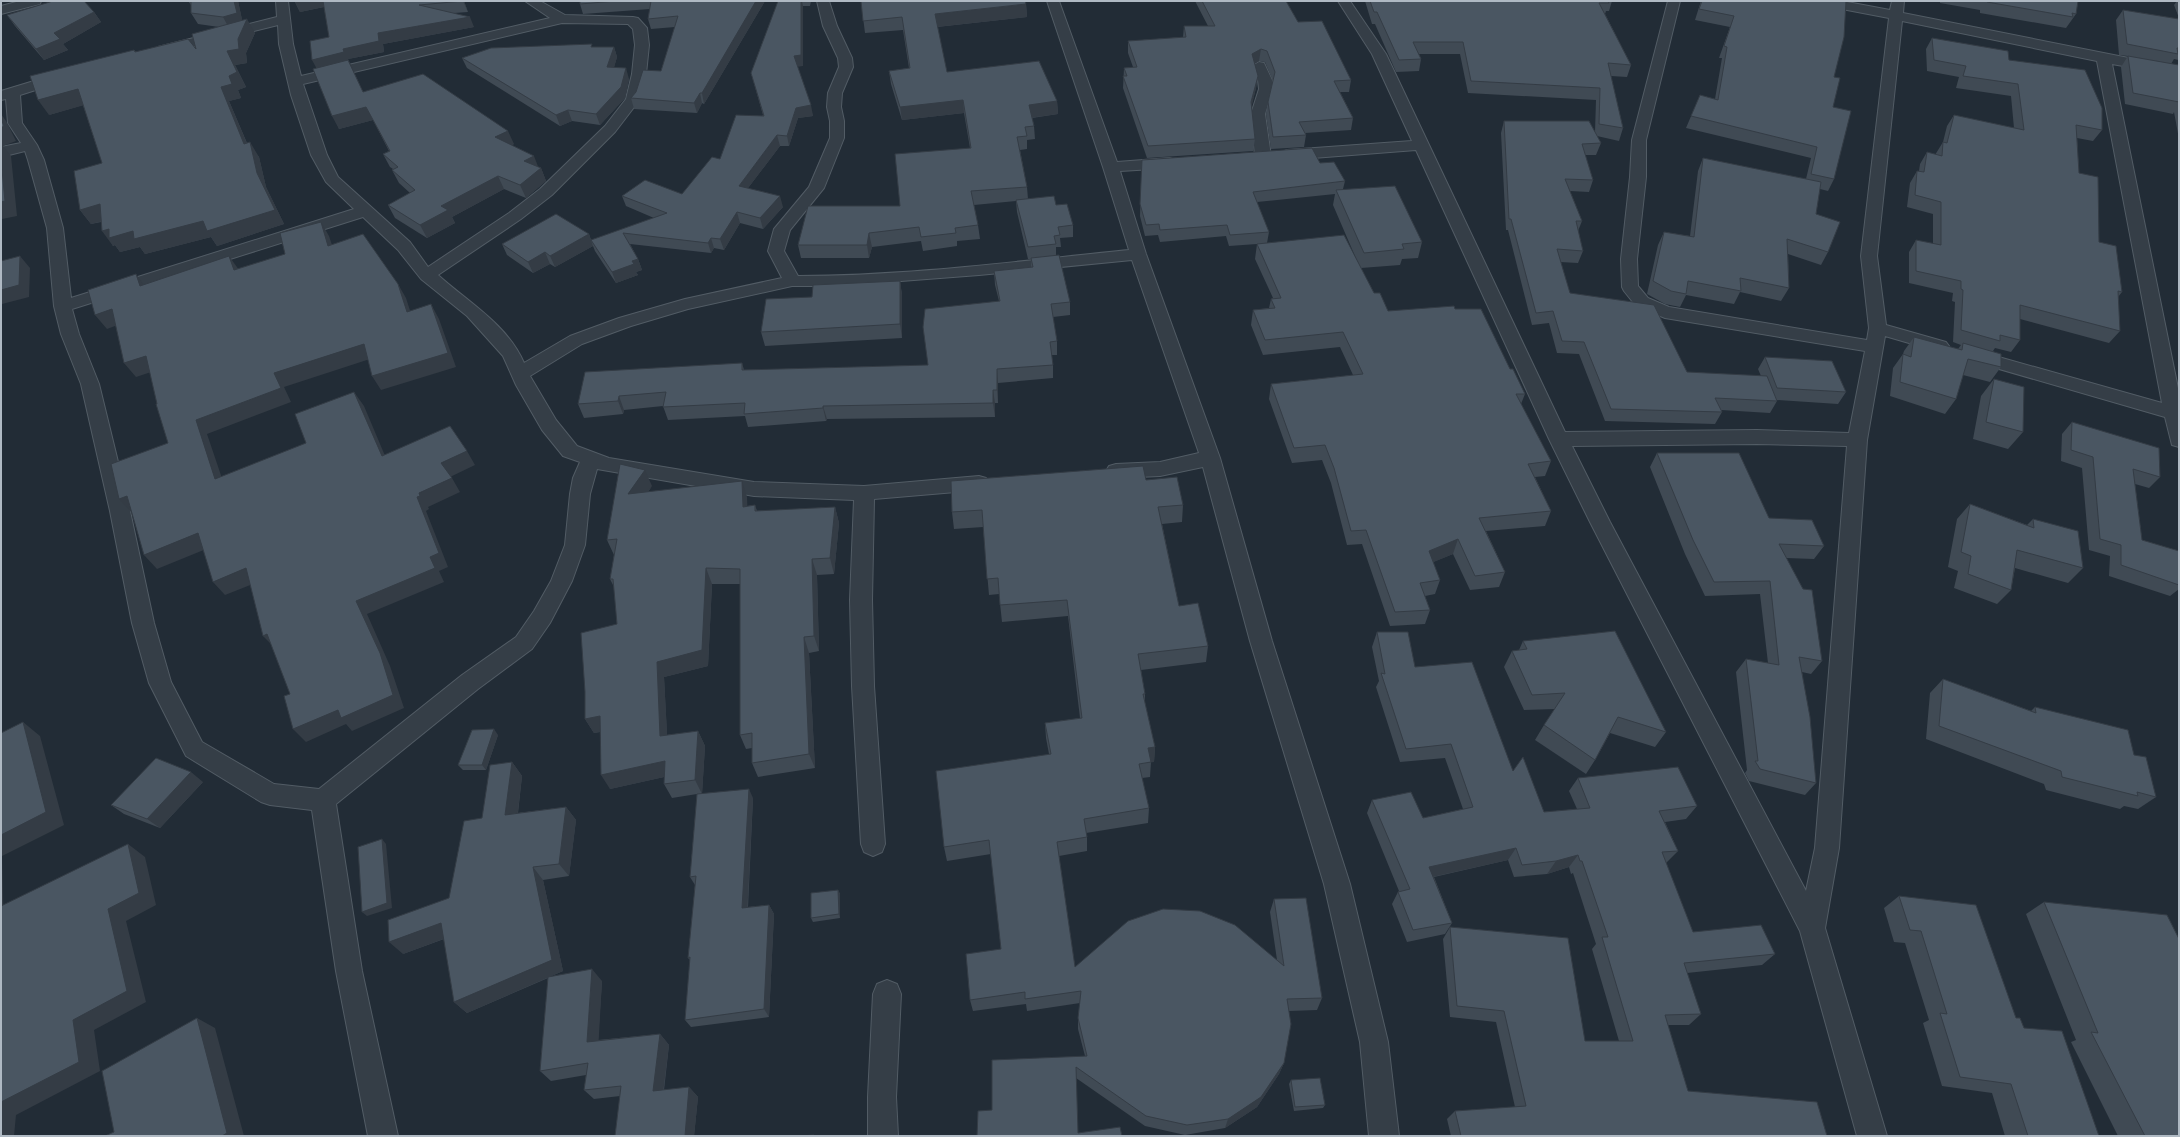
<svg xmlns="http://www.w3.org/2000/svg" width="2180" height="1137" font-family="'Sofia Sans Condensed',sans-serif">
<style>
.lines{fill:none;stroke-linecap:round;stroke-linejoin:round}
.street-casing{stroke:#525c65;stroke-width:2}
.street{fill:#353e47;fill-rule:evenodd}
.wall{fill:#404a54;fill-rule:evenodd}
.shaded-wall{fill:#343c45}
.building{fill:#4a5662;stroke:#343c45}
</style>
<rect width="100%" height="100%" fill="#222c36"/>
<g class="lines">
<defs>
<path id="street" d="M 20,1 L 41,1 L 40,4 L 1,14 L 1,6 Z
M 276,1 L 288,1 L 293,44 L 301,76 L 550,18 L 525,1 L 540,1 L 565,15 L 633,17 L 638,18 L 647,28 L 649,45 L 646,74 L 638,102 L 615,132 L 552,195 L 521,219 L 438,275 C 468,302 508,325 524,363 L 570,336 L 619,318 L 685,299 L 782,278 L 768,251 L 774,229 L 809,187 L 830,138 L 830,121 L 827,107 L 828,93 L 839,67 L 838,58 L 823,26 L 817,1 L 829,1 L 837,26 L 852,58 L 853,67 L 842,93 L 841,107 L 844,121 L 844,138 L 824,188 L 790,230 L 784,251 L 798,276 C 908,276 1019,261 1129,250 L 1103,167 L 1047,1 L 1059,1 L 1117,162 L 1170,158 L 1175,160 L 1178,163 L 1175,166 L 1170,168 L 1120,171 L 1146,254 L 1220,458 L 1272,641 L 1350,884 L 1388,1042 L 1399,1136 L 1369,1136 L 1360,1042 L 1324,884 L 1250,641 L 1203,467 L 1160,476 L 1116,478 L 1109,476 L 1106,471 L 1109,466 L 1116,464 L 1160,462 L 1199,453 L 1132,260 L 979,275 L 836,286 L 792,286 L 688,309 L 631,326 L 582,344 L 530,376 L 556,420 L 577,446 L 609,458 L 754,482 L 864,486 L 979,476 L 986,478 L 989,483 L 986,488 L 979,490 L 874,499 L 872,600 L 874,686 L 885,844 L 882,852 L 873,856 L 864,852 L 861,844 L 852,686 L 850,600 L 854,500 L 754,496 L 597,469 L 590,494 L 585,545 L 572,581 L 550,623 L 532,649 L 478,689 L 336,804 L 362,971 L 398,1136 L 368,1136 L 336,971 L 312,810 L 270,805 L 261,802 L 186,756 L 149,683 L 132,623 L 110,511 L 81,384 L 61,334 L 54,306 L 47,228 L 28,160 L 25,151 L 1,157 L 1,147 L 21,143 L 8,123 L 6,99 L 1,100 L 1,91 L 57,74 L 67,74 L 69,77 L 67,80 L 20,95 L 22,123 L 37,145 L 44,160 L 63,228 L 71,298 L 354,209 L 326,182 L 311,155 L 291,95 L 279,44 L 278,25 L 163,54 L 156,50 L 158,47 L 277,17 ZM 562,23 L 628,24 L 633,29 L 635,45 L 632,74 L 626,99 L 605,126 L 540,189 L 509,213 L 428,267 L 410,242 L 338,177 L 327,155 L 303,84 ZM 363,217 L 398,250 L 421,279 L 467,316 L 503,356 L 516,385 L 542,430 L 563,456 L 580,462 L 573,478 L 570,494 L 565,545 L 551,581 L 534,611 L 516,637 L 462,675 L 319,789 L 274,784 L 202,742 L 171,682 L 154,623 L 130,511 L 99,384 L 79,334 L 72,309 Z
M 1338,1 L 1350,1 L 1386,54 L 1565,432 L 1757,430 L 1849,433 L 1865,351 L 1665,318 L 1636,306 L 1624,291 L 1622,287 L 1621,259 L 1630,177 L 1632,140 L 1668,1 L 1680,1 L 1646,140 L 1646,177 L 1637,259 L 1638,286 L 1648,298 L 1669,307 L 1867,340 L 1869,328 L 1861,256 L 1889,18 L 1821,5 L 1815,1 L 1842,1 L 1890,10 L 1892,1 L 1904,1 L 1903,13 L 2179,68 L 2179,76 L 2112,64 L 2179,393 L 2179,447 L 2172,445 L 2165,417 L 1968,360 L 1965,356 L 1968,352 L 1974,350 L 2162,403 L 2097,61 L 1902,21 L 1877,256 L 1886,325 L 1946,342 L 1949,346 L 1946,350 L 1940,352 L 1885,336 L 1867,440 L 1839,848 L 1825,928 L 1887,1136 L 1857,1136 L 1800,931 L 1590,522 L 1549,439 L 1416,150 L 1287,160 L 1282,158 L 1279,155 L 1282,152 L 1287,150 L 1412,141 L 1372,54 ZM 1757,444 L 1847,446 L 1815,848 L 1806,891 L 1610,522 L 1572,446 Z
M 1259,62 L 1264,63 L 1272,80 L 1273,89 L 1265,114 L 1271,156 L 1268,159 L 1258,159 L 1255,156 L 1251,114 L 1259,89 L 1258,80 L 1252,66 Z
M 887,980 L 897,984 L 901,994 L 896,1097 L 898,1136 L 868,1136 L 868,1097 L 873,994 L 877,984 Z"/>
</defs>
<!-- street casing -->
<use href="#street" class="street-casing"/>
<!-- street -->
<use href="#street" class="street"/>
</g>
<!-- wall -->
<path class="wall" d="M 188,1 L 238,1 L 242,20 L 255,33 L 246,53 L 247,63 L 235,65 L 246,87 L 238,90 L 241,98 L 229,101 L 247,143 L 259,157 L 266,187 L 284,224 L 217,246 L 211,237 L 145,254 L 140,247 L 120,252 L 115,245 L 113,246 L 101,222 L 91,224 L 80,210 L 102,163 L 83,105 L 49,115 L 134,50 L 136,52 L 196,49 L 219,27 L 198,24 L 191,13 L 191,5 Z
M 464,1 L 468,12 L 454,13 L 474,27 L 383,44 L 384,52 L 348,59 L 349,63 L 363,92 L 514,144 L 512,145 L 538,167 L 541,168 L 546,181 L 526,198 L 504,189 L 452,217 L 455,223 L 427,238 L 395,218 L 388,205 L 410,193 L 399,183 L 392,170 L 393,169 L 390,167 L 383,154 L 389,151 L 373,120 L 339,129 L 316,68 L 329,37 L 324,7 L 300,12 L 295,2 Z
M 580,1 L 765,1 L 704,104 L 702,103 L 697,113 L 634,109 L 631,98 L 661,71 L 675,27 L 651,29 L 648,19 L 650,9 L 583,14 L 580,4 Z
M 778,1 L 811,1 L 810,6 L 803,6 L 803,66 L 797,66 L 813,116 L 798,118 L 789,146 L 780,146 L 748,188 L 783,207 L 763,229 L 740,223 L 724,250 L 714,248 L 711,253 L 630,244 L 638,259 L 642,270 L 636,272 L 638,275 L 616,283 L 595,251 L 593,246 L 555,267 L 550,264 L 533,273 L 507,255 L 502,244 L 589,234 L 591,240 L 654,218 L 626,206 L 622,196 L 682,194 L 720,159 L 763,115 L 751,73 Z
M 861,1 L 1026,4 L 1027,17 L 937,27 L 947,72 L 1057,101 L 1058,114 L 1032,118 L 1034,126 L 1035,139 L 1027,140 L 1027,149 L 1020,150 L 1027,187 L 1028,199 L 1056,205 L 1073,225 L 1073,237 L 1060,238 L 1061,247 L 1056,247 L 1056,255 L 1070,302 L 1070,315 L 1053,317 L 1057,341 L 1057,355 L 1051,355 L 1053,365 L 1053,378 L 998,383 L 998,403 L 995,403 L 995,417 L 827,419 L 826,421 L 748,427 L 745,416 L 668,420 L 663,406 L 624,410 L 623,414 L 584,418 L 578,404 L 742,363 L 744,370 L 928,365 L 999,301 L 995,285 L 994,271 L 1031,268 L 1031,259 L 1028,259 L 1017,212 L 1016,201 L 974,205 L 978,225 L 980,239 L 957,241 L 957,246 L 923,251 L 921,241 L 872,247 L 869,258 L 801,258 L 798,245 L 900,206 L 970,148 L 964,113 L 902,120 L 891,84 L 889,71 L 909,68 L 903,30 L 865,33 Z
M 1195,1 L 1286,1 L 1298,22 L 1351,80 L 1349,92 L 1340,92 L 1353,118 L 1351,130 L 1305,133 L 1306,135 L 1304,147 L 1271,149 L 1266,114 L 1268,102 L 1273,81 L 1265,62 L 1259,61 L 1254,63 L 1258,76 L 1256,88 L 1251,107 L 1255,139 L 1253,151 L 1147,158 L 1123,88 L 1124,68 L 1133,67 L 1128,53 L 1128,41 L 1183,37 L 1184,26 L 1208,26 Z
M 1365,1 L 1612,1 L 1609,11 L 1606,11 L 1605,14 L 1631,65 L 1627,77 L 1611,76 L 1623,128 L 1619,141 L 1597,136 L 1601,143 L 1596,155 L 1585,155 L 1593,180 L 1589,192 L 1570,191 L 1582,221 L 1578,231 L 1583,251 L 1578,263 L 1560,262 L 1570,293 L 1687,372 L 1761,376 L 1758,369 L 1765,357 L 1846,392 L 1838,404 L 1777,400 L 1777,401 L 1770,413 L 1721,410 L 1722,412 L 1715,424 L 1605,421 L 1579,354 L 1557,353 L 1549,323 L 1532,325 L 1508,230 L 1506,230 L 1501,133 L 1504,121 L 1595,132 L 1596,100 L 1468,93 L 1460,54 L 1419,54 L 1421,59 L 1419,71 L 1396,72 L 1375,24 L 1372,24 Z
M 1701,1 L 1846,1 L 1834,77 L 1833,107 L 1834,179 L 1828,191 L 1820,189 L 1816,214 L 1828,252 L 1821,265 L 1788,254 L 1789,288 L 1781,301 L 1740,292 L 1734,304 L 1686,295 L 1680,307 L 1665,304 L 1647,294 L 1658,245 L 1664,232 L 1690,236 L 1698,171 L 1703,158 L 1806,179 L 1811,158 L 1686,128 L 1700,95 L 1715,99 L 1722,58 L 1719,58 L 1730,27 L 1695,20 Z
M 1940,1 L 2078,1 L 2076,14 L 2066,28 L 1980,13 L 1980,10 L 1940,3 Z
M 2177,1 L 2179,1 L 2179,18 L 2174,5 Z
M 2123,10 L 2179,19 L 2179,60 L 2174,59 L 2171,64 L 2179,70 L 2179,139 L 2174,112 L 2173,114 L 2125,104 L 2121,67 L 2128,56 L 2119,55 L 2116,20 Z
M 94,12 L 101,22 L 63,44 L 68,50 L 44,60 L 15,26 L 7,15 Z
M 1932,38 L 2009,60 L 2102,130 L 2093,141 L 2077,138 L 2079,173 L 2099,242 L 2122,292 L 2118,297 L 2120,331 L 2109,343 L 2020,319 L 2020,340 L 2011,352 L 1995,348 L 1993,351 L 2001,367 L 1990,382 L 1963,375 L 1956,399 L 1945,414 L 1890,396 L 1893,368 L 1903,354 L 1904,351 L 1914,337 L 1958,349 L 1961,345 L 1953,342 L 1955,302 L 1952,301 L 1953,293 L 1909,283 L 1909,252 L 1916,240 L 1933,244 L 1933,214 L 1907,207 L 1910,183 L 1917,171 L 1919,171 L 1920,164 L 1927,152 L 1935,155 L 1943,142 L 1947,126 L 1954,115 L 2014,128 L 2011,96 L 1956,88 L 1959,77 L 1927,71 L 1926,49 Z
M 593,47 L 614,47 L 617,57 L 614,67 L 629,79 L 625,98 L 600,125 L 572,121 L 560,126 L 467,68 L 462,58 Z
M 1142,160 L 1320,163 L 1345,181 L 1343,189 L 1422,242 L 1418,258 L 1402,259 L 1400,265 L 1361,268 L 1374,293 L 1388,311 L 1455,309 L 1510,369 L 1525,394 L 1521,404 L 1551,461 L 1545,476 L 1535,477 L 1551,511 L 1545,526 L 1486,531 L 1505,572 L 1499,587 L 1470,590 L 1453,554 L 1433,562 L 1440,580 L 1435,594 L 1425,596 L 1430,610 L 1425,624 L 1390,626 L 1362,544 L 1347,545 L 1331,483 L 1322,460 L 1292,463 L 1269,399 L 1271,384 L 1353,375 L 1340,347 L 1263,355 L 1251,325 L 1253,310 L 1269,308 L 1271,299 L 1273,298 L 1255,259 L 1257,244 L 1229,246 L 1226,236 L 1160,242 L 1158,235 L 1145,236 L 1140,216 ZM 1335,194 L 1333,205 L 1358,263 L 1267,243 L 1269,232 L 1257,202 Z
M 900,281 L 902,295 L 902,338 L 765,346 L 761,332 L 812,297 Z
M 1994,379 L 2023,432 L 2008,449 L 1973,439 L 1981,396 Z
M 2072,422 L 2160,477 L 2149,488 L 2135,484 L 2142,540 L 2179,551 L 2179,589 L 2170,596 L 2109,576 L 2110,556 L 2089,550 L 2082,468 L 2061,461 L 2062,434 Z
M 1657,453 L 1769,518 L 1824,546 L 1814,559 L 1786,558 L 1822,661 L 1811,674 L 1802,672 L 1816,783 L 1805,795 L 1749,781 L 1745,773 L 1747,770 L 1736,672 L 1746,659 L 1768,663 L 1760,594 L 1705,596 L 1685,554 L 1650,467 Z
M 1146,480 L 1183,505 L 1182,522 L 1162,524 L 1179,606 L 1208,646 L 1206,662 L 1141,670 L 1145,694 L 1145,703 L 1155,747 L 1154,762 L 1151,762 L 1150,777 L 1142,778 L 1149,808 L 1148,823 L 1086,833 L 1087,837 L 1087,851 L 1059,856 L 1075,967 L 1277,960 L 1270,912 L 1274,899 L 1322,998 L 1317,1010 L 1289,1011 L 1284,1063 L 1279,1074 L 1257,1107 L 1225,1128 L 1185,1135 L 1145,1126 L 1076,1078 L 1078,1133 L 1122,1136 L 977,1136 L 992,1110 L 1085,1056 L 1078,1029 L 1078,1018 L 1080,1003 L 1027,1011 L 1026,1004 L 973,1011 L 970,1000 L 1001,949 L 991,854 L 947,861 L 944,847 L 1049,754 L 1046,738 L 1045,723 L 1080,718 L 1068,616 L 1002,622 L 999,594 L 989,595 L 983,527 L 954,529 L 952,512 Z
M 652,486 L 648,492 L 747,497 L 747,506 L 755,505 L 757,511 L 835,507 L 839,523 L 834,574 L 817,575 L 819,651 L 809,653 L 815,768 L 758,777 L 752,763 L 752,748 L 746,749 L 740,735 L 740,584 L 712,584 L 708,666 L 664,677 L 667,735 L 698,731 L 705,746 L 702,794 L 753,798 L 748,907 L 769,905 L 774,914 L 769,1017 L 691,1027 L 685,1020 L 690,960 L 688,958 L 695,885 L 690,877 L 697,794 L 672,798 L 664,784 L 664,777 L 610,789 L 600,732 L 594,733 L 585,719 L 617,624 L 614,587 L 610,579 L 614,555 L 607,540 Z
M 1970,504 L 2027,525 L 2033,519 L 2083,568 L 2068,583 L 2015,568 L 2011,590 L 1997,604 L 1954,588 L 1958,571 L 1948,567 L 1957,519 Z
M 1377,632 L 1415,667 L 1513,771 L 1544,812 L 1577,809 L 1569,791 L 1578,778 L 1697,806 L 1686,819 L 1665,822 L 1678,851 L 1666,863 L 1693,932 L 1775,954 L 1762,965 L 1687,973 L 1701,1014 L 1689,1025 L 1668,1025 L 1688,1091 L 1827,1136 L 1451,1136 L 1447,1119 L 1455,1111 L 1515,1107 L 1496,1022 L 1450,1017 L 1443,939 L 1450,927 L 1585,1041 L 1619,1041 L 1592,949 L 1596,944 L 1573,873 L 1571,874 L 1569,867 L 1547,874 L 1514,877 L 1508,860 L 1434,877 L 1452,923 L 1445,934 L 1407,942 L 1392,904 L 1398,892 L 1399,891 L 1367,813 L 1372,800 L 1423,818 L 1463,809 L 1445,758 L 1400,762 L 1376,687 L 1379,681 L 1372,647 Z
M 1523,641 L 1666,732 L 1655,747 L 1610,733 L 1595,760 L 1586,774 L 1535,740 L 1544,725 L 1555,709 L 1524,710 L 1504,667 L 1512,651 L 1519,650 Z
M 1943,679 L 2031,711 L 2035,707 L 2134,755 L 2156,797 L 2138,809 L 2124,806 L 2120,809 L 2046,790 L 2044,784 L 1926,739 L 1930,693 Z
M 498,735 L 486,770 L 463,770 L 458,765 Z
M 512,762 L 522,776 L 518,813 L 566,807 L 576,820 L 569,876 L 543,880 L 563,971 L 549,977 L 602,981 L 598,1040 L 660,1034 L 669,1045 L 664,1090 L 689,1087 L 698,1097 L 694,1136 L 615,1136 L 620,1096 L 594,1099 L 584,1090 L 586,1075 L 551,1081 L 540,1071 L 548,978 L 467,1013 L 454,1002 L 444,939 L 403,954 L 449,898 L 482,818 Z
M 203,782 L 160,828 L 124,814 L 111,805 Z
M 838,890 L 840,894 L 840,918 L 813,922 L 811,918 Z
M 1899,896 L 2016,1018 L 2099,1136 L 2005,1136 L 1992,1093 L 1942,1086 L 1923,1023 L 1929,1020 L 1905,943 L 1894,942 L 1884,908 Z
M 2044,902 L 2179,1136 L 2118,1136 L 2071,1042 L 2076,1040 L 2026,914 Z
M 1291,1080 L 1325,1105 L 1323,1108 L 1294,1111 L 1289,1084 Z"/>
<!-- shaded-wall -->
<path class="shaded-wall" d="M 234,1 L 238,1 L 243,24 L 229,28 L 223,17 Z
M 298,1 L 325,1 L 328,6 L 300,12 L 295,2 Z
M 463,1 L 464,1 L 468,12 Z
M 756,1 L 765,1 L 704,104 L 702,93 Z
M 801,1 L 802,1 L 803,6 L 803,66 L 796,67 L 794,56 Z
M 1026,4 L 1027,17 L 936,27 L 935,14 Z
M 94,12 L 101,22 L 63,44 L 68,50 L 44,60 L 36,49 L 54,33 Z
M 470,17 L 474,27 L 383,44 L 384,52 L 348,59 L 369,105 L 318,71 L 312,60 L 343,49 L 378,33 Z
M 247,19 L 255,33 L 246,53 L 247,63 L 235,65 L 246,87 L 238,90 L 241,98 L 229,101 L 253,158 L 244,144 L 221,87 L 229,76 L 227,51 L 238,39 Z
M 614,47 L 617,57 L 611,78 L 607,67 Z
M 1261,49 L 1259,61 L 1251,66 L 1252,54 Z
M 626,68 L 629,79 L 625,98 L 600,125 L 596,114 Z
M 1258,76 L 1256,88 L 1250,114 L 1251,102 Z
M 78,89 L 88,104 L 49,115 L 38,100 Z
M 700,93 L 702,103 L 697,113 L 694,103 Z
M 963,100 L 964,113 L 902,120 L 900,107 Z
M 1057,101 L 1058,114 L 1029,118 L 1029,105 Z
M 811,105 L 813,116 L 798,118 L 789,146 L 787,136 L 796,108 Z
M 366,107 L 373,120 L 339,129 L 332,116 Z
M 568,110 L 572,121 L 560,126 L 556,115 Z
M 1,114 L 6,121 L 16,141 L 3,146 L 11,156 L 17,216 L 2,219 L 1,226 Z
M 508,131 L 514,144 L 501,150 L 495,137 Z
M 777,135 L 780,146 L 742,196 L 739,186 Z
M 250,142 L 259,157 L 266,187 L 284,224 L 217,246 L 211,237 L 145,254 L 140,247 L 120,252 L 115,245 L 113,246 L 102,231 L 257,173 Z
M 534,156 L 539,169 L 541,168 L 546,181 L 526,198 L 520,185 L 524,161 Z
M 498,176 L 504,189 L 452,217 L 455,223 L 427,238 L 420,225 L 441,206 Z
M 780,196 L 783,207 L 763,229 L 760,218 Z
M 100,204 L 111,219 L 91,224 L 80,210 Z
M 737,212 L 740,223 L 724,250 L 720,239 Z
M 321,222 L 329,236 L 337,260 L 328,246 Z
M 869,233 L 872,247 L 869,258 L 867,245 Z
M 589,234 L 593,246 L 555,267 L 550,256 Z
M 711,238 L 714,248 L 711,253 L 708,243 Z
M 545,252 L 550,264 L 533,273 L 528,262 Z
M 20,256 L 30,268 L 29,297 L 2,304 L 1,303 L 1,290 Z
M 229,256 L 239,270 L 234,270 Z
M 638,259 L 642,270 L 636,272 L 638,275 L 616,283 L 612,272 L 632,261 Z
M 136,274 L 147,289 L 140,286 Z
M 900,281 L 902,295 L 902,338 L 900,324 Z
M 398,284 L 406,298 L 415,326 L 407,312 Z
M 431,304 L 439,319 L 456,367 L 381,390 L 372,376 Z
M 112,309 L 123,323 L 107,329 L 95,315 Z
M 364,344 L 373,358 L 284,387 L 291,402 L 207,434 L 227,493 L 215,479 L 196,420 L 274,373 Z
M 146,356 L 157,370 L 136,377 L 124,363 Z
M 997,369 L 998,383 L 998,403 L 997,390 Z
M 993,390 L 995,403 L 995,417 L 993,403 Z
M 354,392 L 364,406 L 391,470 L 382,456 Z
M 619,396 L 624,410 L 623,414 L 618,401 Z
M 823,406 L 827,419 L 826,421 L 823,408 Z
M 467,451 L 475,465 L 450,477 L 441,463 Z
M 645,470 L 652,486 L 635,510 L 628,494 Z
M 452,478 L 460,492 L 428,507 L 429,509 L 426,511 L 448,567 L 439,571 L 444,582 L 367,614 L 390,666 L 404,708 L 352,731 L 346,724 L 306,742 L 293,729 L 356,601 L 419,493 Z
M 742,481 L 747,497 L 748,523 L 743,507 Z
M 127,496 L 132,513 L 119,499 Z
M 835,507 L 839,523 L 834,574 L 830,558 Z
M 198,533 L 211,547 L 157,569 L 144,555 Z
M 1458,539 L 1453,554 L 1424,566 L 1429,551 Z
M 812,559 L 817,575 L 819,651 L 814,636 Z
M 246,568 L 258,582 L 225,595 L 213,582 Z
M 706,568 L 712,584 L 708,666 L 664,677 L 668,751 L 660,736 L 657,662 Z
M 267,634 L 276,649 L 263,636 Z
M 804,637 L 809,653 L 815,768 L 809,754 Z
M 600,716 L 609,730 L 594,733 L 585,719 Z
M 23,722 L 40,736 L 64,825 L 2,856 L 4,932 L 1,933 L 1,835 Z
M 494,729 L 498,735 L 486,770 L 482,765 Z
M 698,731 L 705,746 L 702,794 L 695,780 Z
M 1155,747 L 1154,762 L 1147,763 L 1148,748 Z
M 665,761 L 673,775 L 610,789 L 601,775 Z
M 512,762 L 522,776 L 516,828 L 505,815 Z
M 191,772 L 203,782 L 160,828 L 147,819 Z
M 749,789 L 753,798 L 747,917 L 742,908 Z
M 566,807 L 576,820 L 569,876 L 559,864 Z
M 382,839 L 386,844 L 392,908 L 367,916 L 362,912 Z
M 128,844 L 145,857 L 156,905 L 126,921 L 146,1002 L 94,1030 L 100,1071 L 16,1115 L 14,1136 L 1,1136 L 1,1102 L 73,1020 Z
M 1516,848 L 1508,860 L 1423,879 L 1429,867 Z
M 1578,855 L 1569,867 L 1547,874 L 1556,861 Z
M 533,867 L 543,880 L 563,971 L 467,1013 L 454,1002 Z
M 838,890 L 840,894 L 840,918 L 839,914 Z
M 769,905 L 774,914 L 769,1017 L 764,1009 Z
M 441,923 L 454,935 L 403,954 L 389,942 Z
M 592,969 L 602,981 L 598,1052 L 587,1042 Z
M 197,1018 L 215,1028 L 244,1136 L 222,1136 Z
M 660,1034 L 669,1045 L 662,1101 L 653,1091 Z
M 1284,1063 L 1279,1074 L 1257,1107 L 1225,1128 L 1228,1119 Z
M 689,1087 L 698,1097 L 694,1136 L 685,1136 Z"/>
<!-- building -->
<path class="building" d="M 53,1 L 84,1 L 94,12 L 54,33 L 60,39 L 36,49 L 7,15 Z
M 191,1 L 234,1 L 237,13 L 223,17 L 191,13 Z
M 323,1 L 463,1 L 419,5 L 470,17 L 378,33 L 379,41 L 343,49 L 344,52 L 312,60 L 310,41 L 329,37 Z
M 580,1 L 616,1 L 580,4 Z
M 651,1 L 756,1 L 702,93 L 700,93 L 694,103 L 631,98 L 636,92 L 643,70 L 661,71 L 678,16 L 648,19 Z
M 778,1 L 801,1 L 801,55 L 794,56 L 811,105 L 796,108 L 787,136 L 777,135 L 739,186 L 780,196 L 760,218 L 737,212 L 720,239 L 711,238 L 708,243 L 623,233 L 638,259 L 632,261 L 634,264 L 612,272 L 591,240 L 667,213 L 622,196 L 645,180 L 682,194 L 712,157 L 720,159 L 736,115 L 764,116 L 751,73 Z
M 861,1 L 1025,1 L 1026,4 L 935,14 L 947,72 L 1039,61 L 1057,101 L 1029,105 L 1034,126 L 1025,127 L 1027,136 L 1017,137 L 1027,187 L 971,191 L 978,225 L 955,228 L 956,233 L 921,237 L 919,227 L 869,233 L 867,245 L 798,245 L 808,206 L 900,206 L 895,154 L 971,148 L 963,100 L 900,107 L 889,71 L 910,68 L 902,17 L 863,21 Z
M 1202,1 L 1286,1 L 1298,22 L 1322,21 L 1351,80 L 1334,81 L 1353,118 L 1299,122 L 1306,135 L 1273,137 L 1268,102 L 1275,72 L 1267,51 L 1261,49 L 1252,54 L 1258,76 L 1251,102 L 1255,139 L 1148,146 L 1123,76 L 1127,76 L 1124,68 L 1137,67 L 1128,41 L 1186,37 L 1184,26 L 1215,26 Z
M 1370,1 L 1608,1 L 1609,3 L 1599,3 L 1631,65 L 1608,63 L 1623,128 L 1599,124 L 1600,88 L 1471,81 L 1463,42 L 1413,42 L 1421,59 L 1399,60 L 1377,12 L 1374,12 Z
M 1702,1 L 1846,1 L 1844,37 L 1834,77 L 1840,78 L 1833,107 L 1851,111 L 1834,179 L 1811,174 L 1817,147 L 1691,116 L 1700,95 L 1718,100 L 1727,47 L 1724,46 L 1734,16 L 1699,9 Z
M 1986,1 L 2078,1 L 2076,14 L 2072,13 L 2073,17 L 1987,2 Z
M 2123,10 L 2179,19 L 2179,48 L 2177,48 L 2178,54 L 2127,44 Z
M 247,19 L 238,39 L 239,49 L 227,51 L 237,72 L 229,76 L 232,84 L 221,87 L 244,144 L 250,142 L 257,173 L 275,210 L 207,231 L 203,221 L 134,239 L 133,231 L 109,238 L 109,229 L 102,231 L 100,204 L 80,210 L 74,171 L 102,163 L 78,89 L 38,100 L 30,76 L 134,50 L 135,52 L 188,39 L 196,49 L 192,34 Z
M 1932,38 L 2008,51 L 2009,60 L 2085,70 L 2102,108 L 2102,130 L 2076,125 L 2079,173 L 2098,177 L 2099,242 L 2116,246 L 2122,292 L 2118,291 L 2120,331 L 2020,305 L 2020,340 L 2000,335 L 2000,341 L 1961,330 L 1963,290 L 1961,289 L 1961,281 L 1916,271 L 1916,240 L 1941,245 L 1941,202 L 1915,195 L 1917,171 L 1924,172 L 1927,152 L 1942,156 L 1943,142 L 1947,143 L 1954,115 L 2024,130 L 2018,84 L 1963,76 L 1966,66 L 1934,60 Z
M 592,44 L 591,47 L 614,47 L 607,67 L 626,68 L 621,87 L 596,114 L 568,110 L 556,115 L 462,58 L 491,48 Z
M 2128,56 L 2179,65 L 2179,102 L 2133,93 Z
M 348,60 L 363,92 L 423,74 L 508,131 L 495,137 L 534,156 L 524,161 L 541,168 L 520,185 L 498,176 L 441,206 L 448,210 L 420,225 L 388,205 L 415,190 L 392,170 L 398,167 L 383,154 L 390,151 L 366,107 L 332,116 L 313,69 Z
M 1,119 L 4,126 L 1,128 Z
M 1504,121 L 1589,121 L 1601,143 L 1582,144 L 1593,180 L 1565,179 L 1582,221 L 1576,221 L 1583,251 L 1557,249 L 1570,293 L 1654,305 L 1687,372 L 1767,376 L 1777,401 L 1715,398 L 1722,412 L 1611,409 L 1584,342 L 1562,341 L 1553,311 L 1536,313 L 1511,219 L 1509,219 Z
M 1312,148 L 1320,163 L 1334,162 L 1345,181 L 1253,192 L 1269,232 L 1230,235 L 1227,225 L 1160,230 L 1159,224 L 1146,225 L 1140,204 L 1142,160 Z
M 1703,158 L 1821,182 L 1816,214 L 1840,222 L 1828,252 L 1787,239 L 1789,288 L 1740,278 L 1741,291 L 1688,281 L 1686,294 L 1671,291 L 1653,281 L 1664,232 L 1694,237 Z
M 1,159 L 5,201 L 1,202 Z
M 1395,186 L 1422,242 L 1402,244 L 1404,249 L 1364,253 L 1336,190 Z
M 1054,196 L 1056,205 L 1067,204 L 1073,225 L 1058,227 L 1060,235 L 1054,236 L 1056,244 L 1028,247 L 1016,200 Z
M 556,214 L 589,234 L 550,256 L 545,252 L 528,262 L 502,244 Z
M 321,222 L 328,246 L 363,234 L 398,284 L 407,312 L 431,304 L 448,353 L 372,376 L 364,344 L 274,373 L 281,388 L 196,420 L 215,479 L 306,443 L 295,414 L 354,392 L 382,456 L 450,426 L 467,451 L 441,463 L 452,478 L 419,493 L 420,496 L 417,497 L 439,553 L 430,557 L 435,568 L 356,601 L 380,653 L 393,695 L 341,718 L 338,710 L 293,729 L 284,696 L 290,694 L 267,634 L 263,636 L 246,568 L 213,582 L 198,533 L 144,555 L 127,496 L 119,499 L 111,464 L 168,443 L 156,404 L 157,404 L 146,356 L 124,363 L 112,309 L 95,315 L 88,290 L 136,274 L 140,286 L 229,256 L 234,270 L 285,254 L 280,233 Z
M 1344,235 L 1374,293 L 1380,293 L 1388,311 L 1454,306 L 1455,309 L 1481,309 L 1510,369 L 1513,369 L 1525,394 L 1516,394 L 1551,461 L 1528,464 L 1551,511 L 1479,518 L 1505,572 L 1475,576 L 1458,539 L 1429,551 L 1440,580 L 1420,583 L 1430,610 L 1395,612 L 1366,530 L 1351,531 L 1334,468 L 1325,445 L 1294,448 L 1271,384 L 1363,374 L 1343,332 L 1265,340 L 1253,310 L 1275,308 L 1271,299 L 1281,298 L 1257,244 Z
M 1059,255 L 1070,302 L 1051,304 L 1057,341 L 1050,342 L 1053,365 L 997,369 L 997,390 L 993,390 L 993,403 L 823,406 L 823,408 L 744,414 L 745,403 L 663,407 L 666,392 L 619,396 L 618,401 L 578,404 L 585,372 L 742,363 L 742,370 L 928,365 L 923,327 L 925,309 L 1000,301 L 994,271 L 1033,267 L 1031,258 Z
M 20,256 L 19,285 L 1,290 L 1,261 Z
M 900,281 L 900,324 L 761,332 L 766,299 L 812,297 L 813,285 Z
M 1914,337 L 1962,350 L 1963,343 L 2001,354 L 2001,367 L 1968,359 L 1956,399 L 1900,382 L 1903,354 L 1911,357 Z
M 1765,357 L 1832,361 L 1846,392 L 1777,388 Z
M 1994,379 L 2024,387 L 2023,432 L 1986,422 Z
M 2072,422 L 2159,448 L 2160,477 L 2133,469 L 2142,540 L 2179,551 L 2179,585 L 2121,565 L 2121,545 L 2100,539 L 2093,457 L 2071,450 Z
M 1657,453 L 1739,453 L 1769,518 L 1812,520 L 1824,546 L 1779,544 L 1803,589 L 1812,590 L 1822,661 L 1799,657 L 1810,717 L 1816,783 L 1760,769 L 1755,761 L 1758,761 L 1746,659 L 1779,665 L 1770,581 L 1714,582 L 1693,540 Z
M 620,464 L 645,470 L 628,494 L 742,481 L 743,507 L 755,505 L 755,511 L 835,507 L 830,558 L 812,559 L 814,636 L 804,637 L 809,754 L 752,763 L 752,733 L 740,735 L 740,569 L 706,568 L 702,650 L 657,662 L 660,736 L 698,731 L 695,780 L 664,784 L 665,761 L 601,775 L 600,716 L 585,719 L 585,692 L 581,633 L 617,624 L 613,579 L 610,579 L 617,539 L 607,540 Z
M 1143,466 L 1146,480 L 1177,477 L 1183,505 L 1158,507 L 1179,606 L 1198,603 L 1208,646 L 1138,654 L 1145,694 L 1143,694 L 1155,747 L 1148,748 L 1151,762 L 1139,764 L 1149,808 L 1084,819 L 1087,837 L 1057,842 L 1075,967 L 1128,921 L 1163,909 L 1200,911 L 1235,925 L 1284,966 L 1274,899 L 1306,898 L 1322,998 L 1287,999 L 1291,1024 L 1284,1063 L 1261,1097 L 1228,1119 L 1187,1125 L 1146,1116 L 1076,1067 L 1078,1133 L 1120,1127 L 1122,1136 L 977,1136 L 978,1111 L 992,1110 L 992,1060 L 1087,1056 L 1078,1018 L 1081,991 L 1025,999 L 1025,992 L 970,1000 L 966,954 L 1001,949 L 989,840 L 944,847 L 936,771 L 1051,754 L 1045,723 L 1082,718 L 1067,600 L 1000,605 L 998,578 L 987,579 L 982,510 L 952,512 L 951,481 Z
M 1970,504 L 2034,528 L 2033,519 L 2078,531 L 2083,568 L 2017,550 L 2011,590 L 1968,574 L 1971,556 L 1961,552 Z
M 1615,631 L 1666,732 L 1618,717 L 1595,760 L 1544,725 L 1565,693 L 1532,695 L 1512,651 L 1527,649 L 1523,641 Z
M 1377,632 L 1408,632 L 1415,667 L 1472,662 L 1513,771 L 1523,757 L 1544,812 L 1590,808 L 1578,778 L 1678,767 L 1697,806 L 1659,811 L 1678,851 L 1662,852 L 1693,932 L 1761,925 L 1775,954 L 1684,963 L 1701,1014 L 1665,1015 L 1688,1091 L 1817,1102 L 1827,1136 L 1461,1136 L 1455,1111 L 1526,1106 L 1504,1011 L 1457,1006 L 1450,927 L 1568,938 L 1585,1041 L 1633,1041 L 1602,937 L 1608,937 L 1582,861 L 1580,861 L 1578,855 L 1556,861 L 1522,865 L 1516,848 L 1429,867 L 1452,923 L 1413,930 L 1398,892 L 1410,889 L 1372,800 L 1411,792 L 1423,818 L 1473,807 L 1451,744 L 1406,749 L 1381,673 L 1385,674 Z
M 1943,679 L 2036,713 L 2035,707 L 2128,730 L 2134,755 L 2146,757 L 2156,797 L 2137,792 L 2138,796 L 2062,777 L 2061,771 L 1939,726 Z
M 23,722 L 46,812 L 1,835 L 1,733 Z
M 494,729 L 482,765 L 458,765 L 472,730 Z
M 156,758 L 191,772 L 147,819 L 111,805 Z
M 512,762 L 505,815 L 566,807 L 559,864 L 533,867 L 552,960 L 454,1002 L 441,923 L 389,942 L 388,920 L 449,898 L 464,821 L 482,818 L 490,765 Z
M 749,789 L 742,908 L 769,905 L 764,1009 L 685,1020 L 690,957 L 688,958 L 696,876 L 690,877 L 697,794 Z
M 382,839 L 387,903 L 362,912 L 358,847 Z
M 128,844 L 139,893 L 108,909 L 127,991 L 73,1020 L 79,1062 L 1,1102 L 1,906 Z
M 838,890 L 839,914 L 811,918 L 811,893 Z
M 1899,896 L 1976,905 L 2016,1018 L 2020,1018 L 2024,1028 L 2062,1031 L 2099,1136 L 2028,1136 L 2011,1084 L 1960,1077 L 1940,1013 L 1947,1014 L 1921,931 L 1910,930 Z
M 2044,902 L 2167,915 L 2179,939 L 2179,1136 L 2145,1136 L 2091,1032 L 2098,1033 Z
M 592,969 L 587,1042 L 660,1034 L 653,1091 L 689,1087 L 685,1136 L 615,1136 L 621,1086 L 584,1090 L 588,1063 L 540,1071 L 548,977 Z
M 197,1018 L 227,1133 L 222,1136 L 105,1136 L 114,1132 L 102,1071 Z
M 1320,1078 L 1325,1105 L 1295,1107 L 1291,1080 Z
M 814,1135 L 814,1136 L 800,1136 Z"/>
<!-- border -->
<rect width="2180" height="1137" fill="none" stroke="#afb9c3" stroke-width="4"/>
</svg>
